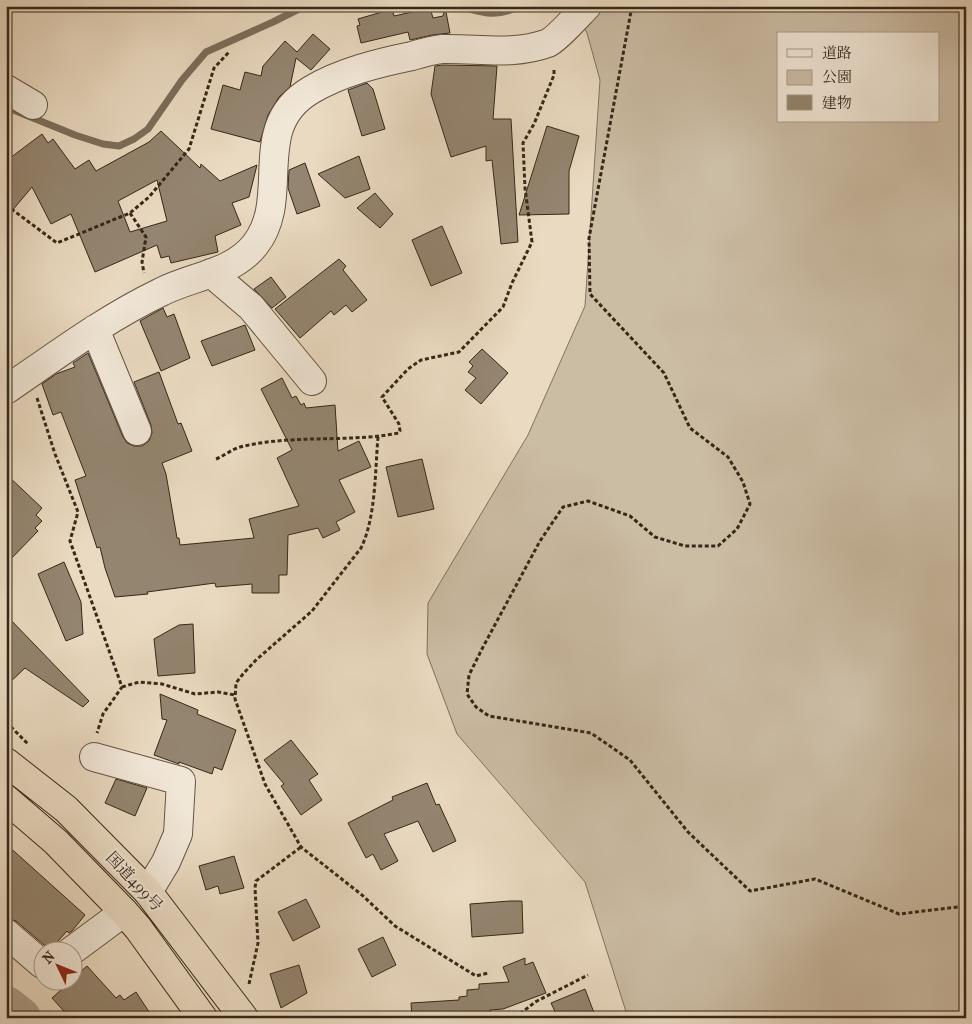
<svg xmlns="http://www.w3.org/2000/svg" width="972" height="1024" font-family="'IM FELL French Canon','Noto Serif JP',serif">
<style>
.green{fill:#cbbca4;stroke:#80725e;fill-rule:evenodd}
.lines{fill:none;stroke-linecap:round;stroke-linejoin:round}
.stream{stroke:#7d6e5c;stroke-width:7}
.river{stroke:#ad9d88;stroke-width:42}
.building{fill:#948570;stroke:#362819;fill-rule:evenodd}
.minor-casing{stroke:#635443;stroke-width:30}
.highway-casing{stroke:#362819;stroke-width:30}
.path{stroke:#362819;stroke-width:3;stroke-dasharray:4 2.5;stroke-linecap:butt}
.minor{stroke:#f1e7d7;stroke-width:28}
.highway{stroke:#eadac1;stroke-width:28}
.labels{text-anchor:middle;stroke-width:4.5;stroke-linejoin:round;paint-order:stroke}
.street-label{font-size:16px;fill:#362819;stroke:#f1e7d7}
</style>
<rect width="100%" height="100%" fill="#eadac1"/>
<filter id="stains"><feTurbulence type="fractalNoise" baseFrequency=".004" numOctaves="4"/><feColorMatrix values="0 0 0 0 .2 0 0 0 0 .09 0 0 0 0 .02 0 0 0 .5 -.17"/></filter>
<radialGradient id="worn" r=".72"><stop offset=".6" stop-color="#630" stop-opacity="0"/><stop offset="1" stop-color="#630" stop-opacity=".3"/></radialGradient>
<!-- green -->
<path class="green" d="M 573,6 L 966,6 L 966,1018 L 628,1018 L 585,882 L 457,734 L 427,654 L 428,603 L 528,435 L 585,306 L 600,80 L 587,33 ZM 778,34 L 938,34 L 938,121 L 778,121 Z"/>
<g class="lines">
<!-- stream -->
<path class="stream" d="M 459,6 C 484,13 495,18 521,6
M 6,107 L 75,135 L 103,144 L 119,146 L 134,139 L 148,129 L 182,80 L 206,52 L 273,22 L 305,6"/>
<!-- river -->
<path class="river" d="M 6,1007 L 20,1018"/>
</g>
<!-- building -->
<path class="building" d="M 430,8 L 433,18 L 443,16 L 444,12 L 446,12 L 450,33 L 432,35 L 410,40 L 408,32 L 361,43 L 357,26 L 360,25 L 358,19 L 392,9 L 394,16 Z
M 313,34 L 330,49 L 311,70 L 296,58 L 290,87 L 279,97 L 268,115 L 260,142 L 211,129 L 223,85 L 240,90 L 245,72 L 261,76 L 263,66 L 285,41 L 297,52 Z
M 443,65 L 497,66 L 493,119 L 511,119 L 518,242 L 501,244 L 492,160 L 486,161 L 486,146 L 451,157 L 431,94 L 435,66 Z
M 367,83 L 373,89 L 385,129 L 362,136 L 348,90 Z
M 547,126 L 579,136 L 569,171 L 569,214 L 519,215 Z
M 161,131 L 200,168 L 201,164 L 220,181 L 257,165 L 249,197 L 232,203 L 241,225 L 215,236 L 218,252 L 171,263 L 169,256 L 161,258 L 157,245 L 95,272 L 71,214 L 51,224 L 32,187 L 6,218 L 6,161 L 42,134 L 48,143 L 53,139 L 75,169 L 89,160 L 96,171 L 149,142 ZM 157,180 L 167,221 L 130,232 L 118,201 Z
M 359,156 L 370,189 L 345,198 L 318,174 Z
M 305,163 L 320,206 L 297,214 L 288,188 L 289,170 Z
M 375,193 L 393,214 L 380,228 L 357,208 Z
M 442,226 L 462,273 L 431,286 L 412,240 Z
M 339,259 L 346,266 L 343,270 L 367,300 L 352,312 L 346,305 L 334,315 L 331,311 L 300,338 L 275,309 Z
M 271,277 L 286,297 L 272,308 L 254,289 Z
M 163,308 L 167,317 L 174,314 L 190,358 L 161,371 L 140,321 Z
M 245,325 L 255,350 L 212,366 L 201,341 Z
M 482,349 L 508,373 L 481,404 L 465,390 L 476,378 L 468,372 L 473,366 L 469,362 Z
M 88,353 L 123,437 L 127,443 L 134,446 L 142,446 L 149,441 L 152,433 L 151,425 L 134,382 L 159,372 L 178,424 L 181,423 L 192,451 L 162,463 L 166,474 L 177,538 L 179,538 L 180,545 L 254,538 L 249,519 L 299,506 L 277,458 L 292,450 L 261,389 L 282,378 L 292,398 L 296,396 L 301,405 L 304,403 L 306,408 L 335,405 L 338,451 L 359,441 L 371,467 L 339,480 L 355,512 L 336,522 L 340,530 L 323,538 L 318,528 L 288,535 L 287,575 L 279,575 L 279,593 L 252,593 L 252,584 L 216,587 L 215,583 L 147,592 L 148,594 L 115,597 L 105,568 L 100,547 L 97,548 L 75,480 L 86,476 L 61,412 L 53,415 L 42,384 L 56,374 L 75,367 L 73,363 Z
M 422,459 L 434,509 L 398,517 L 386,467 Z
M 6,474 L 42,508 L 36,515 L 42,521 L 35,528 L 38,531 L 6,564 Z
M 64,562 L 81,602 L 83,634 L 66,641 L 38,574 Z
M 6,615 L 89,701 L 83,707 L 25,668 L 6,686 Z
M 193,624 L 195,673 L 158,676 L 154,639 L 179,625 Z
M 160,694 L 198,710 L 197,714 L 236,730 L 222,770 L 214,767 L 212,774 L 179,762 L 179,764 L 154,755 L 167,720 L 162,719 Z
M 291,740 L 318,774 L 309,780 L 322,800 L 301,815 L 281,786 L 284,784 L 264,760 Z
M 116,779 L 147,788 L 135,816 L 105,803 Z
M 427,783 L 436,805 L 439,804 L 456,841 L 433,852 L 418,821 L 384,834 L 398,861 L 381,870 L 373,854 L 366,858 L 348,823 L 393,800 L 392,797 Z
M 6,844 L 85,915 L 72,931 L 69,933 L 67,931 L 50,950 L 16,921 L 6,918 Z
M 234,856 L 244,888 L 220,894 L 218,886 L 206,890 L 199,866 Z
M 306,899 L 320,927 L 293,941 L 278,912 Z
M 510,901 L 522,901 L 523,933 L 472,937 L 470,904 Z
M 383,937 L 396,965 L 372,977 L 358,949 Z
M 525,958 L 525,965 L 533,962 L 546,993 L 503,1009 L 490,1010 L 491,1018 L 412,1018 L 411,1003 L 459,1000 L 459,997 L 467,996 L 467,990 L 479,989 L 479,984 L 509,982 L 503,967 Z
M 299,965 L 307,993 L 281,1008 L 270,974 Z
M 87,966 L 116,998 L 120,995 L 124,1000 L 136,992 L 153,1018 L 70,1018 L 52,998 L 70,982 L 72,982 L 72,979 Z
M 585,989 L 596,1018 L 558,1018 L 551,1003 Z"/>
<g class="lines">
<defs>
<path id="minor" d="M 6,89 L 33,105
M 211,273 L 251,307 L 312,381
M 95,329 L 137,431
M 6,390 C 57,355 105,319 161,292 C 192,276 232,274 255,245 C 293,197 248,127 311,90 C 341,72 378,63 412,56 C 422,53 432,50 442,49 C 478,48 513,56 548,43 C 557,39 579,14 587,6
M 94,757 L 181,781 L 178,834 L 166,862 L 148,892
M 6,933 L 42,964
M 70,952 L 124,912"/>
<path id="highway" d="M 6,762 L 66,809 L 148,892 L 244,1018
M 6,799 L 56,842 L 124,912 L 138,928 L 203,1018"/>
</defs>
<!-- minor casing -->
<use href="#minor" class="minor-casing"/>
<!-- highway casing -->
<use href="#highway" class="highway-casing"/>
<!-- path -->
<path class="path" d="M 632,6 L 589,238 L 590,294 L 664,373 L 690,428 L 728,457 L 743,482 L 750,504 L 737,529 L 718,546 L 685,546 L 655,537 L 630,516 L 588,501 L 563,507 L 540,541 L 483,647 L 469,675 L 467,694 L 476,707 L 489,716 L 591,733 L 630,760 L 688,832 L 750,891 L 815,879 L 899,914 L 966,906
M 6,205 L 57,243 L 130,213 L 149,197 L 189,149 L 214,68 L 229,52
M 130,213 L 146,237 L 142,262 L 144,273
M 37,398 L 55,454 L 78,512 L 70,541 L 122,687 L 103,714 L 97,733
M 378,437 C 375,471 376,517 361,548 L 312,611 L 256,660 L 243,674 L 236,683 L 235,699 L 265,784 L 301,847 L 362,895 L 395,926 L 476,976 L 488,973
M 216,459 C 224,456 232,449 240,447 C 292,434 347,443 399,433 L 400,431 L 399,424 L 382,397 L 408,369 L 421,360 L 459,352 L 503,307 L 512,283 L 532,242 L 525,188 L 523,143 L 534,124 L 554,75 L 554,68
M 122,687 L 139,682 L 162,684 L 195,694 L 218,692 L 235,695
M 6,722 L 29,745
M 249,984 L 258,943 L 255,888 L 256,881 L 301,847
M 515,1018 L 535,1002 L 588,975"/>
<!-- minor -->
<use href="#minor" class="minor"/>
<!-- highway -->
<use href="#highway" class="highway"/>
</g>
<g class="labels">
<!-- street labels -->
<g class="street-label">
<text transform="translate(135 881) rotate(47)" y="6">国道499号</text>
</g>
</g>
<!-- margin -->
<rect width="972" height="1024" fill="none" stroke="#eadac1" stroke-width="25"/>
<rect x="8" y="8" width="957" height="1009" fill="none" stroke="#362819" stroke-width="2.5"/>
<rect x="12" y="12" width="947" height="999" fill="none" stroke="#362819"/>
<!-- legend -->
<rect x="777" y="32" width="162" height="90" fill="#f1e7d7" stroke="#a69b8b"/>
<rect x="787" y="49" width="25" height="8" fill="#f1e7d7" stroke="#a69b8b"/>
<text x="822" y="58" font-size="15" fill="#362819">道路</text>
<rect x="787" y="70" width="25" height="15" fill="#cbbca4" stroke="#a69b8b"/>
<text x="822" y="82" font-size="15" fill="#362819">公園</text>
<rect x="787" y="95" width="25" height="15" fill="#948570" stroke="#a69b8b"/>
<text x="822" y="108" font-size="15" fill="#362819">建物</text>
<!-- north arrow -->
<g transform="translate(58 966) rotate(313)"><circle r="24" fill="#f1e7d7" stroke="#a69b8b"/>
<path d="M0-4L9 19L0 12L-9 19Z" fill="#8f2418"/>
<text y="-8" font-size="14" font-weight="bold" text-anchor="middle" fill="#362819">N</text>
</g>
<rect width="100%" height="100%" filter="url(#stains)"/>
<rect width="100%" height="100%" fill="url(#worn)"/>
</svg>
